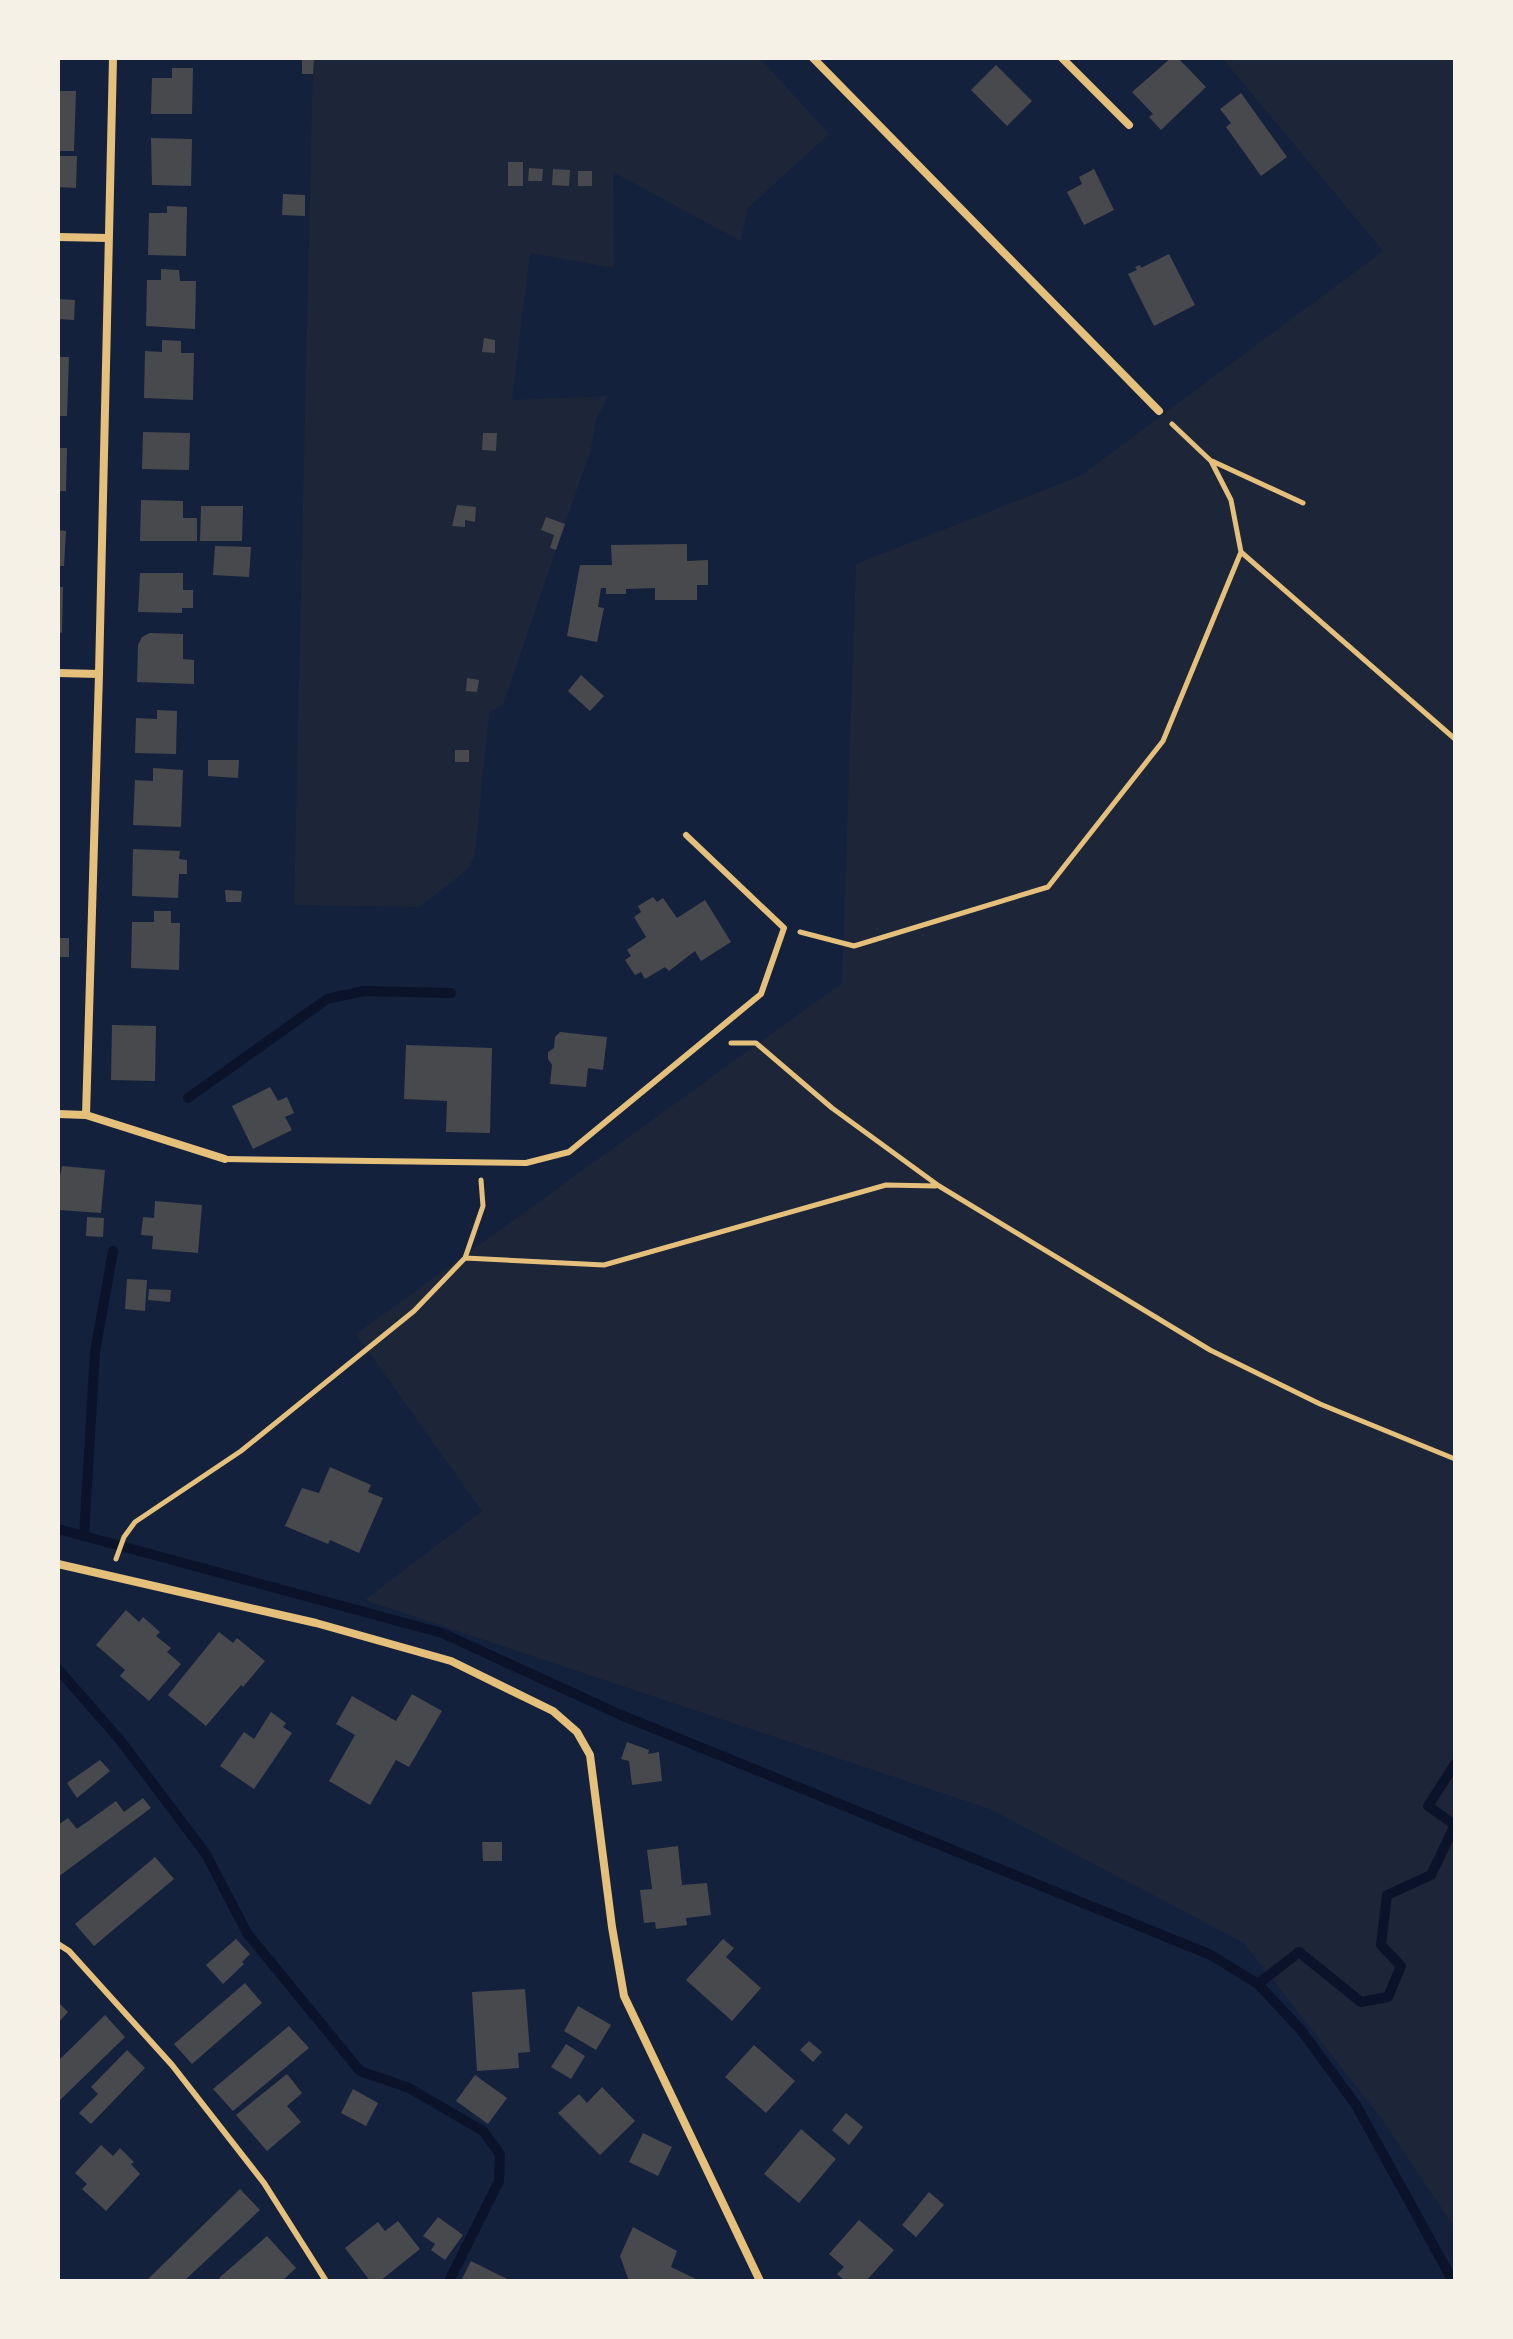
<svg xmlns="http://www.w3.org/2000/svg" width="1513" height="2339" font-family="'Fira Sans',sans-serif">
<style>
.green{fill:#1d2539}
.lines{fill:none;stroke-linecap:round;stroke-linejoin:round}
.stream{stroke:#0b132b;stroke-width:10}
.building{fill:#48494c}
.path{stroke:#e5c07b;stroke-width:5}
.service{stroke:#e5c07b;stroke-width:6}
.minor{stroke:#e5c07b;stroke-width:8}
</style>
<rect width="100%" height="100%" fill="#14213d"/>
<!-- green -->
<path class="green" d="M 313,58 L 760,58 L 829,134 L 748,208 L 741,241 L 613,172 L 614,268 L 530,253 L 512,400 L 608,396 L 596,420 L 591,449 L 503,704 L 489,713 L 475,854 L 468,869 L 419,907 L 294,905 Z
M 1222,58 L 1455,58 L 1455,2228 L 1381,2118 L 1244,1943 L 990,1809 L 365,1600 L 482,1511 L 356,1334 L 842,983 L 856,564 L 1080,476 L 1383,251 Z"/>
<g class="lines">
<!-- stream -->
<path class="stream" d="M 188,1098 L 327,999 L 364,991 L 451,993
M 58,1529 L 442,1633 L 621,1715 L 1211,1955 L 1258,1984 L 1301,2030 L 1356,2105 L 1453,2281
M 84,1536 L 95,1352 L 113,1251
M 58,1669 L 120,1740 L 206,1854 L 247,1933 L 360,2071 L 409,2088 L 483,2131 L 500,2154 L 499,2181 L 449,2281
M 1258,1984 L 1299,1952 L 1361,2002 L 1388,1997 L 1401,1966 L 1381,1945 L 1387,1895 L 1431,1875 L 1455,1825 L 1428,1806 L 1455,1764"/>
</g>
<!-- building -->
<path class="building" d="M 302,58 L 314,58 L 313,74 L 302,74 Z
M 1171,58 L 1178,58 L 1206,87 L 1161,130 L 1149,117 L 1153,114 L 1132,92 Z
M 996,65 L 1032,101 L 1007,126 L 971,90 Z
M 172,68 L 193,68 L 192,114 L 151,114 L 152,78 L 172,78 Z
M 58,91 L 76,91 L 74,151 L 58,151 Z
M 1241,93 L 1287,157 L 1261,176 L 1226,127 L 1231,123 L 1220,109 Z
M 151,138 L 192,139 L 191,186 L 152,185 Z
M 58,156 L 77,156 L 76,188 L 58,187 Z
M 508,162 L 523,162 L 523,186 L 508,186 Z
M 529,168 L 543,169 L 542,181 L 528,181 Z
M 553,169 L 570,170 L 569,186 L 552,185 Z
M 1094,169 L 1114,210 L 1084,225 L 1067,192 L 1082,184 L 1079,177 Z
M 578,171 L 592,171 L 592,186 L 578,186 Z
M 283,194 L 305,195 L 305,216 L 282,215 Z
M 167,206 L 187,207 L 186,256 L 148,255 L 149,213 L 167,213 Z
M 1169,254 L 1195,305 L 1154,326 L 1128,274 L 1137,270 L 1135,267 L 1140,265 L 1141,268 Z
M 161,269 L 179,270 L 180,281 L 196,281 L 195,329 L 146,326 L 147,280 L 161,280 Z
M 58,299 L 75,300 L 74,320 L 58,319 Z
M 484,338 L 495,340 L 495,353 L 482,352 Z
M 162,340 L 181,341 L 181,353 L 194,353 L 193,400 L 144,398 L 145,351 L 162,352 Z
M 58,357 L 69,357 L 67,416 L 58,416 Z
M 143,432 L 190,433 L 189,470 L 142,469 Z
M 483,433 L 497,433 L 496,451 L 482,450 Z
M 58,448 L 67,448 L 66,491 L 58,491 Z
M 141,500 L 183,501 L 183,518 L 197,518 L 197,541 L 140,541 Z
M 457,505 L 476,507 L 475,522 L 465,520 L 465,527 L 452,526 Z
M 201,506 L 243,506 L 242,541 L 200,541 Z
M 546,517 L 565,524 L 556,550 L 550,548 L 554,535 L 541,530 Z
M 58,530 L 66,531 L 64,566 L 58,566 Z
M 687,544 L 687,561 L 708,560 L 708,585 L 697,585 L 697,600 L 655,600 L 655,588 L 626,589 L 626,594 L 606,594 L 606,588 L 601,588 L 598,607 L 604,608 L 597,642 L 567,636 L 580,565 L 612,565 L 611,545 Z
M 215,546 L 251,547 L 249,577 L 213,575 Z
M 140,573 L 183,573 L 183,590 L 193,590 L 193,608 L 182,608 L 182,613 L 138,612 Z
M 58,587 L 63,587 L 62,633 L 58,632 Z
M 150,633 L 183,634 L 183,659 L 194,660 L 194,684 L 137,682 L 138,645 L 142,637 Z
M 581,675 L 604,696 L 590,711 L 568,691 Z
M 467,678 L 479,680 L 477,692 L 466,691 Z
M 157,710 L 177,711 L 176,754 L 135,753 L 136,718 L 157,719 Z
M 455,750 L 469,750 L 469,762 L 455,762 Z
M 208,760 L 239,760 L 238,778 L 208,776 Z
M 153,768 L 183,770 L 181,827 L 133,825 L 135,780 L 153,781 Z
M 133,849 L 180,851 L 179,859 L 187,860 L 187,874 L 179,874 L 178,898 L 132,896 Z
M 225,890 L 242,891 L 241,902 L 226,902 Z
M 653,897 L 657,902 L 663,898 L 677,918 L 705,900 L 731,942 L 701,961 L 695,951 L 669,971 L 665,967 L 645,979 L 641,972 L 635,975 L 625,960 L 631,956 L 627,950 L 646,937 L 634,917 L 641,912 L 638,906 Z
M 154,911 L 171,911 L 171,923 L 180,923 L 179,970 L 131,968 L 132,922 L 154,922 Z
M 58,938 L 69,938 L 69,957 L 58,957 Z
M 112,1025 L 156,1026 L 155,1081 L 111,1080 Z
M 560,1032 L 607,1037 L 603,1070 L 588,1068 L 586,1087 L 550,1084 L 552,1065 L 548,1059 L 548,1052 L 554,1048 L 555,1037 Z
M 406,1045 L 492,1048 L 490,1133 L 446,1132 L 447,1101 L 404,1099 Z
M 270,1087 L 278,1101 L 287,1097 L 294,1113 L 285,1117 L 292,1130 L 253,1149 L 232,1106 Z
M 62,1166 L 105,1170 L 101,1213 L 59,1210 L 58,1187 Z
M 155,1201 L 202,1205 L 198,1253 L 152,1249 L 153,1236 L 141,1235 L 143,1217 L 154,1218 Z
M 87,1217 L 104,1218 L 103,1237 L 86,1236 Z
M 127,1279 L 147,1280 L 145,1311 L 125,1309 Z
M 149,1289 L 171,1290 L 170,1302 L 148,1300 Z
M 330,1467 L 371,1485 L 368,1492 L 383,1498 L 359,1553 L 330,1540 L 328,1544 L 285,1526 L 302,1488 L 319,1493 Z
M 126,1610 L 139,1622 L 143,1617 L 160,1632 L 156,1636 L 171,1648 L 167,1652 L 181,1664 L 149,1701 L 120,1676 L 125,1670 L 96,1645 Z
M 219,1632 L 233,1643 L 237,1638 L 265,1661 L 243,1687 L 241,1685 L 206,1726 L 168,1695 Z
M 412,1694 L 442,1711 L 409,1767 L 396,1760 L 370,1805 L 329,1781 L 355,1735 L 336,1724 L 352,1696 L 396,1721 Z
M 271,1712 L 286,1723 L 283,1727 L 292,1733 L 254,1789 L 220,1766 L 244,1732 L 254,1739 Z
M 627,1742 L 649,1750 L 648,1754 L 659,1752 L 662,1781 L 632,1785 L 629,1761 L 621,1759 Z
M 100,1760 L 110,1771 L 77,1798 L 67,1783 Z
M 143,1798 L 151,1808 L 58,1877 L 58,1825 L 68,1818 L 77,1829 L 116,1801 L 124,1812 Z
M 482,1842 L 502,1842 L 502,1861 L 483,1861 Z
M 678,1846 L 682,1885 L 707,1883 L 711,1915 L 686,1918 L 687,1925 L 656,1929 L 655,1922 L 644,1923 L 640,1890 L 652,1889 L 647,1850 Z
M 155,1857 L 174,1879 L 94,1946 L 75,1924 Z
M 236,1939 L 250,1954 L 242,1962 L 244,1964 L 223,1984 L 206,1965 Z
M 723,1939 L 734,1948 L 726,1957 L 761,1988 L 732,2021 L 686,1980 Z
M 245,1983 L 262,2003 L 192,2064 L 174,2044 Z
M 525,1989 L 530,2052 L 518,2053 L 519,2068 L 477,2071 L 472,1992 Z
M 58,2002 L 68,2012 L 58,2023 Z
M 578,2006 L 611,2025 L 596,2050 L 564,2031 Z
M 105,2015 L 125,2037 L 58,2102 L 58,2061 Z
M 289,2026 L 309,2048 L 233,2111 L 213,2089 Z
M 809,2041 L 822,2052 L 813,2062 L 800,2050 Z
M 566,2044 L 585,2056 L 571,2079 L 551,2067 Z
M 754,2045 L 795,2081 L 766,2113 L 725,2077 Z
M 127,2050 L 145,2068 L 91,2124 L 79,2113 L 98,2094 L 91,2087 Z
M 287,2074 L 302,2093 L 287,2106 L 301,2122 L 267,2151 L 236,2115 Z
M 475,2075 L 507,2098 L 488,2124 L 456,2101 Z
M 602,2087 L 635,2121 L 600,2155 L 558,2113 L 579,2094 L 587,2103 Z
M 353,2089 L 378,2103 L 366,2126 L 341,2113 Z
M 846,2113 L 863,2127 L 849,2145 L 832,2130 Z
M 801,2129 L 836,2159 L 799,2203 L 764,2174 Z
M 643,2133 L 672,2147 L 658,2176 L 629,2162 Z
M 101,2145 L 113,2156 L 120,2148 L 134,2162 L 131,2164 L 140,2174 L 106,2211 L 82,2189 L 87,2184 L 75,2173 Z
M 240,2189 L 260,2210 L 184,2281 L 146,2281 Z
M 929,2192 L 944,2205 L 916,2237 L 902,2225 Z
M 438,2217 L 463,2235 L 445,2260 L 431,2250 L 435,2244 L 423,2236 Z
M 859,2220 L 894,2250 L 866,2281 L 845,2281 L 837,2274 L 844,2267 L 829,2254 Z
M 398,2221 L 420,2249 L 380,2281 L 370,2281 L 345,2248 L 378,2222 L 385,2231 Z
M 633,2227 L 677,2251 L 671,2267 L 700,2281 L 629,2281 L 620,2256 Z
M 267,2236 L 296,2268 L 282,2281 L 222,2281 L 219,2278 Z
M 471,2261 L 507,2279 L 506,2281 L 461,2281 Z"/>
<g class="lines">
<!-- path -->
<path class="path" d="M 1172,424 L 1211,461 L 1231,500 L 1241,552 L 1455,739
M 1212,461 L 1303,503
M 800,932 L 854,946 L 1048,887 L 1163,741 L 1241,552
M 731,1043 L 756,1043 L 832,1108 L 939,1186 L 1210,1350 L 1320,1404 L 1455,1459
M 465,1258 L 604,1265 L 886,1185 L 936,1186
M 116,1559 L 124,1537 L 135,1522 L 241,1451 L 414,1311 L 465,1258 L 483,1206 L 481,1180"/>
<!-- service -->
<path class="service" d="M 225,1159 L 526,1163 L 569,1152 L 761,994 L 784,928 L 686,835
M 58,1944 L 69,1951 L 172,2065 L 264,2183 L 326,2281"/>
<!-- minor -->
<path class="minor" d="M 813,58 L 1159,411
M 1062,58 L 1129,125
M 58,237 L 108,238
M 58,673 L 99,674
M 58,1114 L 86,1115 L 225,1159
M 86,1115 L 99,674 L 113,58
M 58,1564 L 316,1623 L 451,1661 L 553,1711 L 577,1732 L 590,1755 L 612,1927 L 624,1996 L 760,2281"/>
</g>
<!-- border -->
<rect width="1513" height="2339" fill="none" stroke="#f6f1e7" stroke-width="120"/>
</svg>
